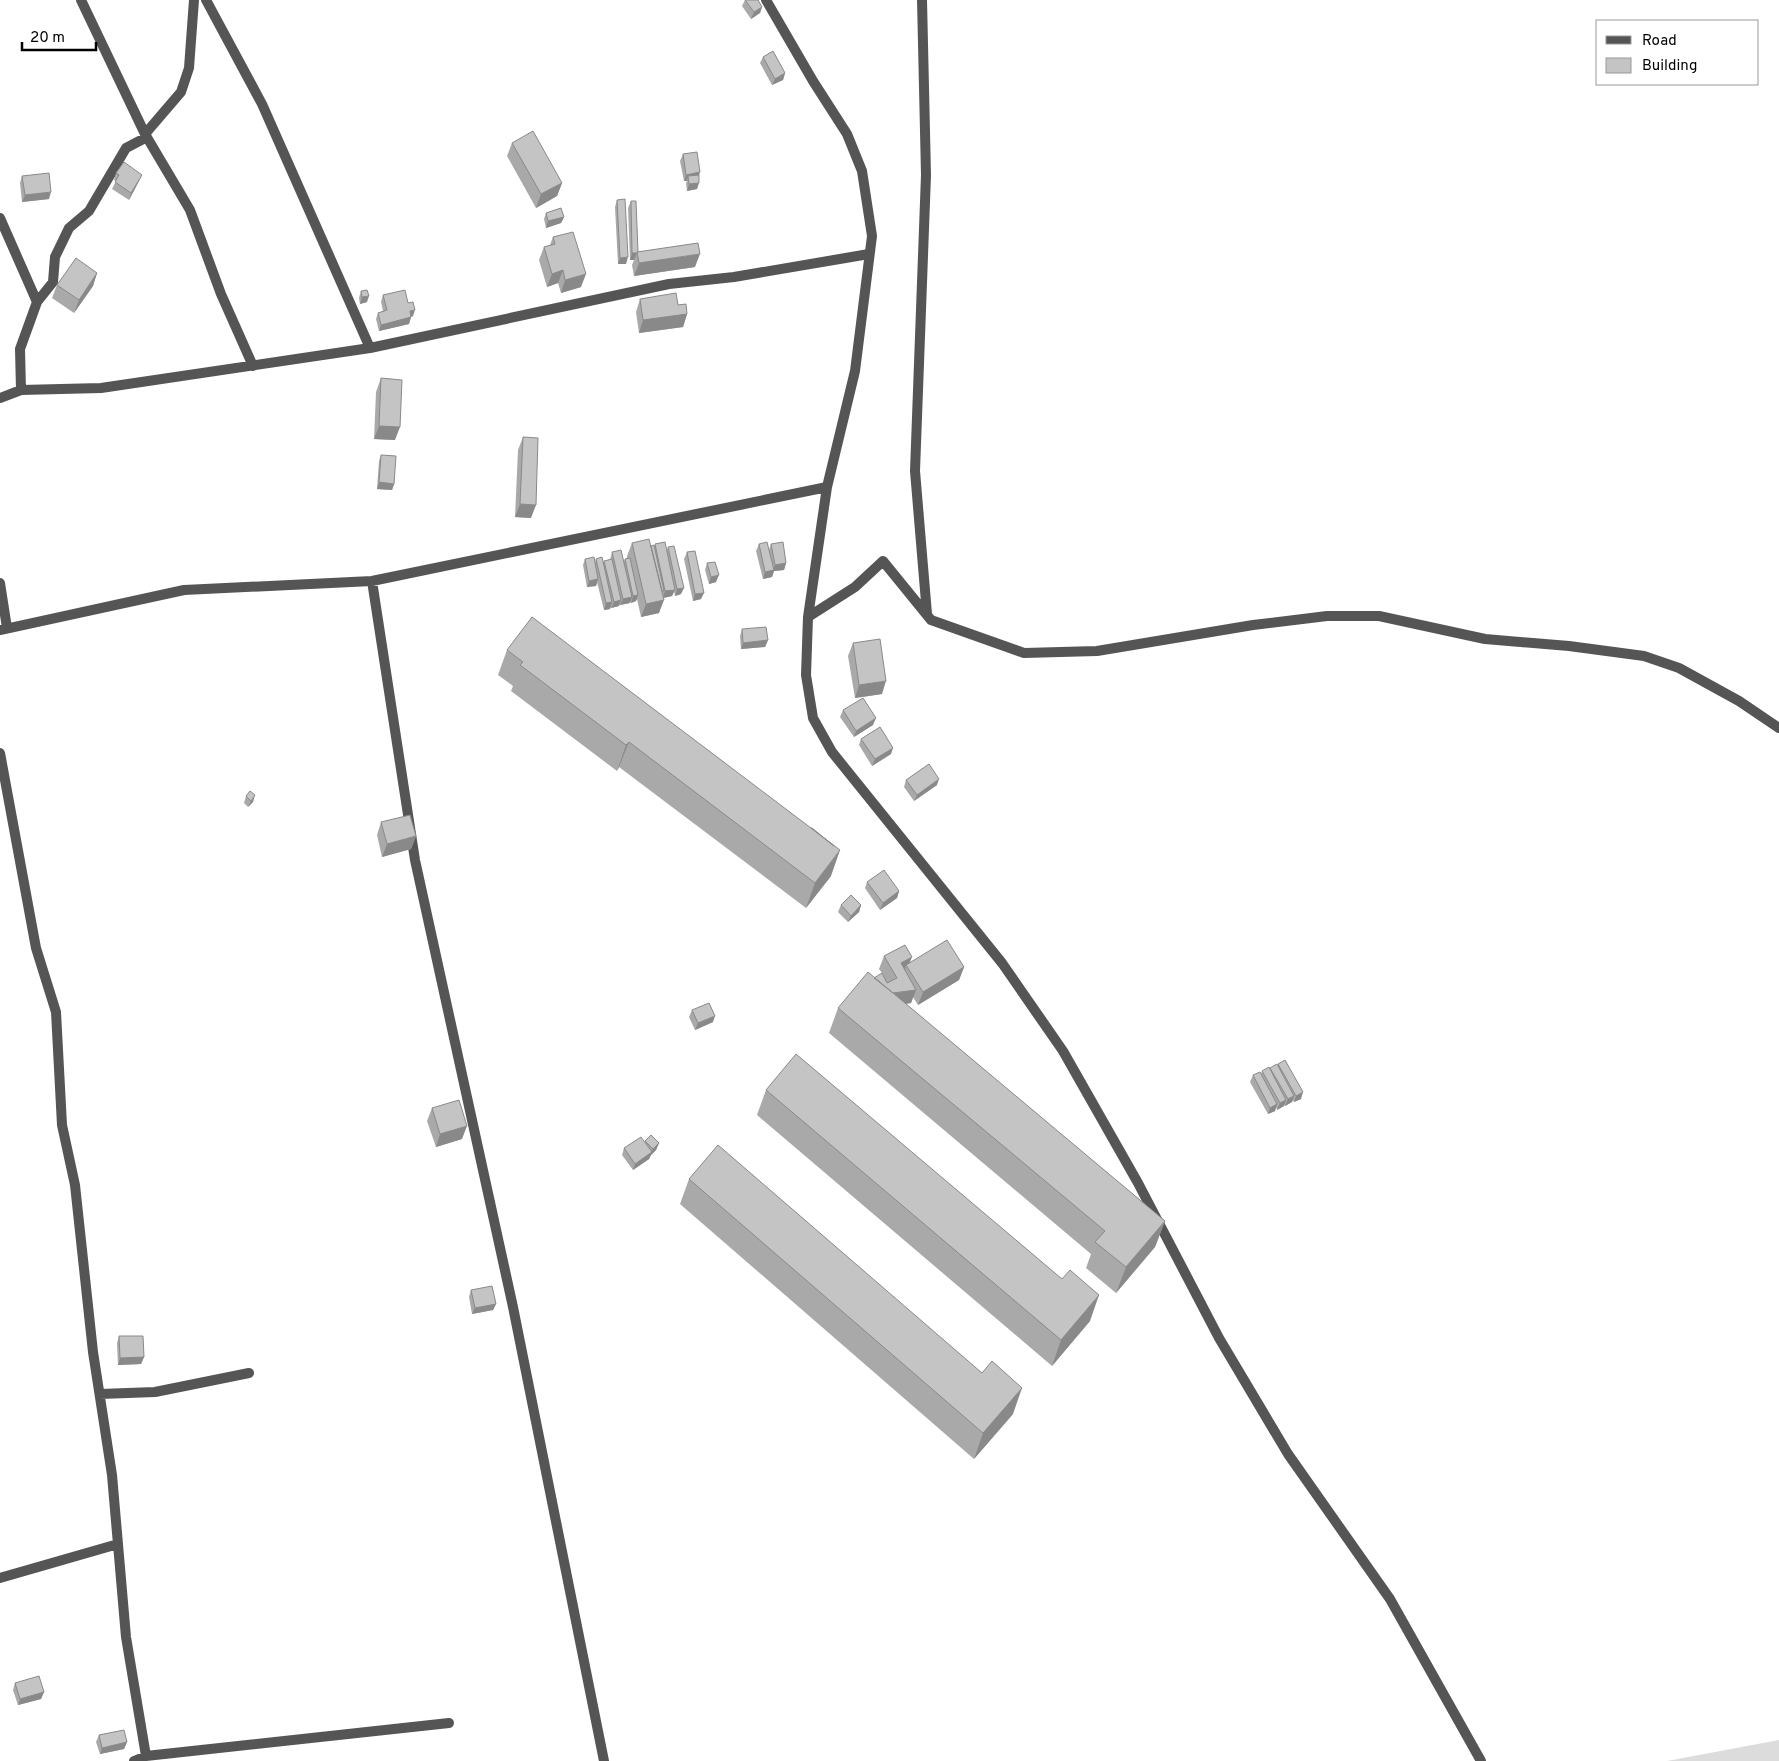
<svg xmlns="http://www.w3.org/2000/svg" width="1779" height="1761" font-family="Overpass,sans-serif">
<style>
.green{fill:#dcdcdc}
.lines{fill:none;stroke-linecap:round;stroke-linejoin:round}
.street{stroke:#555;stroke-width:10}
.wall{fill:#a9a9a9}
.shaded-wall{fill:#898989}
.building{fill:#c4c4c4;stroke:#898989}
</style>
<rect width="100%" height="100%" fill="#fff"/>
<!-- green -->
<path class="green" d="M 1779,1740 L 1779,1761 L 1667,1761 Z"/>
<g class="lines">
<!-- street -->
<path class="street" d="M 81,0 L 145,134 L 190,210 L 221,294 L 253,366
M 206,0 L 262,104 L 370,348
M 766,0 L 813,81 L 847,134 L 862,171 L 872,236 L 855,371 L 827,487 L 808,617 L 806,675 L 813,718 L 832,752 L 1002,963 L 1063,1051 L 1138,1183 L 1219,1338 L 1288,1454 L 1390,1599 L 1481,1761
M 922,0 L 926,175 L 915,471 L 927,614
M 145,134 L 181,92 L 189,68 L 194,0
M 0,218 L 37,302 L 20,349 L 21,390
M 37,302 L 53,282 L 55,257 L 69,228 L 89,211 L 126,148 L 147,137
M 0,398 L 21,390 L 101,388 L 370,348 L 669,284 L 734,277 L 869,254
M 372,581 L 415,860 L 513,1307 L 604,1761
M 0,583 L 7,628
M 808,617 L 855,587 L 883,561 L 931,620 L 1024,653 L 1097,651 L 1253,625 L 1327,616 L 1379,616 L 1485,639 L 1569,646 L 1644,656 L 1679,668 L 1739,701 L 1779,728
M 0,630 L 184,590 L 372,581 L 827,487
M 0,753 L 36,948 L 56,1012 L 62,1125 L 75,1185 L 93,1352 L 112,1475 L 126,1637 L 146,1756
M 100,1394 L 155,1392 L 249,1373
M 0,1578 L 118,1544
M 134,1761 L 146,1756 L 449,1723"/>
</g>
<!-- wall -->
<path class="wall" d="M 745,0 L 758,0 L 762,7 L 760,13 L 751,19 L 742,6 Z
M 763,57 L 785,73 L 783,80 L 772,85 L 760,63 Z
M 512,143 L 562,183 L 557,196 L 536,208 L 507,156 Z
M 683,154 L 699,176 L 697,189 L 687,191 L 686,183 L 687,181 L 684,181 L 680,161 Z
M 116,173 L 139,181 L 129,200 L 112,189 L 116,181 L 114,180 Z
M 22,176 L 49,199 L 22,202 L 20,183 Z
M 617,200 L 626,264 L 618,264 L 615,207 Z
M 631,201 L 638,252 L 695,267 L 634,276 L 632,265 L 634,260 L 630,260 L 628,208 Z
M 546,213 L 564,217 L 561,223 L 546,228 L 544,219 Z
M 553,237 L 581,287 L 561,293 L 558,283 L 547,287 L 539,260 L 544,247 L 550,245 Z
M 97,273 L 93,286 L 74,313 L 52,298 L 57,285 Z
M 361,291 L 367,302 L 360,304 L 359,298 Z
M 383,295 L 408,303 L 413,316 L 411,317 L 409,324 L 379,331 L 376,319 L 378,313 L 383,311 L 381,302 Z
M 640,299 L 678,305 L 687,314 L 683,327 L 639,333 L 636,312 Z
M 381,378 L 395,440 L 374,439 L 376,392 Z
M 523,437 L 531,518 L 515,517 L 518,450 Z
M 381,455 L 394,484 L 392,490 L 377,489 L 379,461 Z
M 632,543 L 655,546 L 655,544 L 667,550 L 668,547 L 681,594 L 675,596 L 674,591 L 672,596 L 663,598 L 659,613 L 641,617 L 637,599 L 636,601 L 631,603 L 631,601 L 630,603 L 620,605 L 620,603 L 619,606 L 611,608 L 611,606 L 610,609 L 604,610 L 597,582 L 596,586 L 587,587 L 583,565 L 585,559 L 595,562 L 596,559 L 603,563 L 604,561 L 610,560 L 612,552 L 624,561 L 625,559 L 627,558 L 627,556 Z
M 759,544 L 769,550 L 771,544 L 786,563 L 784,570 L 774,571 L 772,577 L 763,579 L 756,551 Z
M 687,552 L 701,599 L 693,601 L 684,559 Z
M 707,563 L 716,582 L 709,584 L 705,570 Z
M 742,629 L 768,640 L 765,647 L 741,649 L 740,636 Z
M 853,643 L 882,694 L 855,698 L 848,656 Z
M 507,650 L 831,876 L 806,908 L 619,767 L 617,771 L 511,691 L 513,686 L 498,675 Z
M 843,710 L 873,725 L 854,737 L 840,717 Z
M 861,739 L 891,754 L 872,766 L 859,745 Z
M 906,780 L 937,785 L 914,801 L 904,787 Z
M 246,796 L 253,802 L 248,807 L 244,803 Z
M 381,822 L 416,836 L 411,849 L 382,857 L 377,835 Z
M 867,882 L 899,891 L 897,898 L 880,910 L 865,888 Z
M 841,905 L 861,905 L 859,912 L 848,922 L 838,912 Z
M 884,956 L 909,963 L 964,967 L 959,980 L 918,1005 L 913,997 L 911,1003 L 905,1004 L 1165,1221 L 1155,1247 L 1116,1293 L 1086,1268 L 1091,1254 L 829,1033 L 838,1008 L 882,973 L 879,969 Z
M 692,1010 L 713,1022 L 695,1030 L 689,1017 Z
M 1278,1064 L 1301,1099 L 1294,1102 L 1293,1100 L 1292,1102 L 1285,1106 L 1285,1105 L 1284,1106 L 1277,1110 L 1276,1107 L 1275,1111 L 1268,1114 L 1250,1082 L 1253,1075 L 1261,1074 L 1262,1071 L 1270,1069 L 1270,1068 L 1278,1065 Z
M 766,1090 L 1090,1321 L 1052,1366 L 757,1115 Z
M 432,1108 L 462,1139 L 436,1147 L 427,1121 Z
M 645,1141 L 659,1143 L 656,1150 L 651,1155 L 649,1159 L 633,1170 L 622,1155 L 624,1148 L 645,1142 Z
M 689,1179 L 1013,1414 L 974,1459 L 680,1204 Z
M 471,1290 L 496,1304 L 493,1310 L 472,1314 L 469,1297 Z
M 119,1336 L 144,1357 L 141,1364 L 118,1365 L 117,1343 Z
M 15,1683 L 44,1692 L 41,1699 L 18,1705 L 13,1690 Z
M 99,1735 L 127,1742 L 124,1749 L 100,1754 L 96,1742 Z"/>
<!-- shaded-wall -->
<path class="shaded-wall" d="M 762,7 L 760,13 L 751,19 L 754,12 Z
M 785,73 L 783,80 L 772,85 L 775,79 Z
M 700,172 L 698,179 L 688,176 L 687,181 L 684,181 L 686,175 Z
M 142,175 L 139,181 L 129,200 L 131,193 Z
M 562,183 L 557,196 L 536,208 L 541,194 Z
M 699,183 L 697,189 L 687,191 L 689,184 Z
M 51,192 L 49,199 L 22,202 L 25,195 Z
M 564,217 L 561,223 L 546,228 L 548,221 Z
M 632,253 L 637,253 L 634,260 L 630,260 Z
M 700,254 L 695,267 L 634,276 L 639,263 Z
M 628,257 L 626,264 L 618,264 L 620,258 Z
M 563,270 L 558,283 L 547,287 L 552,274 Z
M 97,273 L 93,286 L 74,313 L 79,300 Z
M 586,274 L 581,287 L 561,293 L 565,280 Z
M 369,296 L 367,302 L 360,304 L 362,297 Z
M 415,310 L 413,316 L 408,318 L 410,311 Z
M 687,314 L 683,327 L 639,333 L 643,320 Z
M 411,317 L 409,324 L 379,331 L 381,325 Z
M 379,426 L 400,427 L 395,440 L 374,439 Z
M 379,482 L 394,484 L 392,490 L 377,489 Z
M 520,504 L 536,505 L 531,518 L 515,517 Z
M 786,563 L 784,570 L 774,571 L 772,577 L 763,579 L 765,572 L 773,570 L 775,565 Z
M 719,575 L 716,582 L 709,584 L 711,577 Z
M 598,579 L 596,586 L 587,587 L 589,581 Z
M 684,588 L 681,594 L 675,596 L 677,589 Z
M 675,590 L 672,596 L 663,598 L 665,591 Z
M 704,593 L 701,599 L 693,601 L 695,594 Z
M 638,595 L 636,601 L 631,603 L 633,596 Z
M 632,597 L 630,603 L 620,605 L 623,599 Z
M 621,600 L 619,606 L 611,608 L 614,602 Z
M 664,600 L 659,613 L 641,617 L 646,604 Z
M 612,602 L 610,609 L 604,610 L 606,603 Z
M 768,640 L 765,647 L 741,649 L 743,643 Z
M 886,681 L 882,694 L 855,698 L 859,685 Z
M 876,718 L 873,725 L 854,737 L 856,731 Z
M 629,742 L 619,767 L 617,771 L 626,745 Z
M 893,748 L 891,754 L 872,766 L 875,759 Z
M 939,779 L 937,785 L 914,801 L 917,795 Z
M 255,795 L 253,802 L 248,807 L 251,801 Z
M 416,836 L 411,849 L 382,857 L 387,844 Z
M 840,850 L 831,876 L 806,908 L 815,883 Z
M 899,891 L 897,898 L 880,910 L 883,903 Z
M 861,905 L 859,912 L 848,922 L 851,916 Z
M 912,957 L 908,967 L 906,965 L 904,972 L 901,963 Z
M 964,967 L 959,980 L 918,1005 L 923,992 Z
M 916,990 L 911,1003 L 874,1009 L 878,996 Z
M 715,1016 L 713,1022 L 695,1030 L 698,1023 Z
M 1303,1092 L 1301,1099 L 1294,1102 L 1296,1096 Z
M 1294,1096 L 1292,1102 L 1285,1106 L 1288,1099 Z
M 1286,1100 L 1284,1106 L 1277,1110 L 1280,1103 Z
M 1277,1104 L 1275,1111 L 1268,1114 L 1270,1108 Z
M 467,1126 L 462,1139 L 436,1147 L 440,1134 Z
M 659,1143 L 656,1150 L 651,1155 L 649,1159 L 633,1170 L 635,1164 L 651,1152 L 653,1149 Z
M 1165,1221 L 1155,1247 L 1116,1293 L 1126,1267 Z
M 1099,1295 L 1090,1321 L 1052,1366 L 1061,1340 Z
M 496,1304 L 493,1310 L 472,1314 L 475,1308 Z
M 144,1357 L 141,1364 L 118,1365 L 120,1358 Z
M 1022,1388 L 1013,1414 L 974,1459 L 983,1433 Z
M 44,1692 L 41,1699 L 18,1705 L 20,1699 Z
M 127,1742 L 124,1749 L 100,1754 L 102,1748 Z"/>
<!-- building -->
<path class="building" d="M 745,0 L 758,0 L 762,7 L 754,12 Z
M 773,51 L 785,73 L 775,79 L 763,57 Z
M 533,131 L 562,183 L 541,194 L 512,143 Z
M 697,152 L 700,172 L 686,175 L 683,154 Z
M 124,162 L 142,175 L 131,193 L 115,182 L 119,175 L 116,173 Z
M 49,173 L 51,192 L 25,195 L 22,176 Z
M 699,175 L 699,183 L 689,184 L 688,176 Z
M 625,199 L 628,257 L 620,258 L 617,200 Z
M 631,201 L 636,201 L 638,252 L 637,253 L 632,253 Z
M 561,208 L 564,217 L 548,221 L 546,213 Z
M 573,232 L 586,274 L 565,280 L 563,270 L 552,274 L 544,247 L 555,244 L 553,237 Z
M 698,243 L 700,254 L 639,263 L 637,252 Z
M 76,258 L 97,273 L 79,300 L 57,285 Z
M 367,290 L 369,296 L 362,297 L 361,291 Z
M 405,290 L 408,303 L 413,302 L 415,310 L 410,311 L 411,317 L 381,325 L 378,313 L 387,310 L 383,295 Z
M 676,293 L 678,305 L 686,304 L 687,314 L 643,320 L 640,299 Z
M 381,378 L 402,380 L 400,427 L 379,426 Z
M 523,437 L 538,438 L 536,505 L 520,504 Z
M 381,455 L 396,456 L 394,484 L 379,482 Z
M 649,539 L 664,600 L 646,604 L 632,543 Z
M 665,542 L 675,590 L 665,591 L 655,544 Z
M 767,542 L 774,570 L 765,572 L 759,544 Z
M 783,542 L 786,563 L 775,565 L 771,544 Z
M 654,545 L 664,591 L 662,591 L 651,546 Z
M 674,546 L 684,588 L 677,589 L 668,547 Z
M 621,550 L 632,597 L 623,599 L 612,552 Z
M 695,551 L 704,593 L 695,594 L 687,552 Z
M 594,557 L 598,579 L 589,581 L 585,559 Z
M 602,557 L 612,602 L 606,603 L 596,559 Z
M 630,558 L 638,595 L 633,596 L 625,559 Z
M 612,559 L 621,600 L 614,602 L 604,561 Z
M 715,562 L 719,575 L 711,577 L 707,563 Z
M 532,617 L 840,850 L 815,883 L 629,742 L 626,745 L 520,665 L 523,662 L 507,650 Z
M 766,627 L 768,640 L 743,643 L 742,629 Z
M 880,639 L 886,681 L 859,685 L 853,643 Z
M 863,698 L 876,718 L 856,731 L 843,710 Z
M 880,727 L 893,748 L 875,759 L 861,739 Z
M 929,764 L 939,779 L 917,795 L 906,780 Z
M 250,791 L 255,795 L 251,801 L 246,796 Z
M 410,815 L 416,836 L 387,844 L 381,822 Z
M 811,828 L 812,828 L 834,846 Z
M 884,870 L 899,891 L 883,903 L 867,882 Z
M 851,895 L 861,905 L 851,916 L 841,905 Z
M 947,940 L 964,967 L 923,992 L 906,965 Z
M 905,945 L 912,957 L 901,963 L 916,990 L 893,993 L 874,978 L 882,973 L 887,983 L 897,978 L 884,956 Z
M 868,972 L 1165,1221 L 1126,1267 L 1095,1242 L 1105,1231 L 838,1008 Z
M 709,1003 L 715,1016 L 698,1023 L 692,1010 Z
M 796,1054 L 1062,1279 L 1070,1270 L 1099,1295 L 1061,1340 L 766,1090 Z
M 1285,1060 L 1303,1092 L 1296,1096 L 1278,1064 Z
M 1277,1064 L 1294,1096 L 1288,1099 L 1270,1068 Z
M 1269,1067 L 1286,1100 L 1280,1103 L 1262,1071 Z
M 1260,1072 L 1277,1104 L 1270,1108 L 1253,1075 Z
M 459,1100 L 467,1126 L 440,1134 L 432,1108 Z
M 651,1135 L 659,1143 L 653,1149 L 645,1141 Z
M 641,1137 L 652,1152 L 635,1164 L 624,1148 Z
M 718,1145 L 982,1373 L 992,1361 L 1022,1388 L 983,1433 L 689,1179 Z
M 492,1286 L 496,1304 L 475,1308 L 471,1290 Z
M 119,1336 L 143,1336 L 144,1357 L 120,1358 Z
M 39,1676 L 44,1692 L 20,1699 L 15,1683 Z
M 124,1730 L 127,1742 L 102,1748 L 99,1735 Z"/>
<!-- legend -->
<rect x="1596" y="20" width="162" height="65" fill="#ffffff" stroke="#999999"/>
<rect x="1606" y="36" width="25" height="8" fill="#555555" stroke="#999999"/>
<text x="1642" y="45" font-size="15" fill="#000000">Road</text>
<rect x="1606" y="58" width="25" height="15" fill="#c4c4c4" stroke="#999999"/>
<text x="1642" y="70" font-size="15" fill="#000000">Building</text>
<!-- scale -->
<path d="M22 42v8h74v-8" fill="none" stroke="#000000" stroke-width="2.5"/>
<text x="30" y="42" font-size="15" fill="#000000" stroke="#ffffff" stroke-width="4" paint-order="stroke">20 m</text>
</svg>
